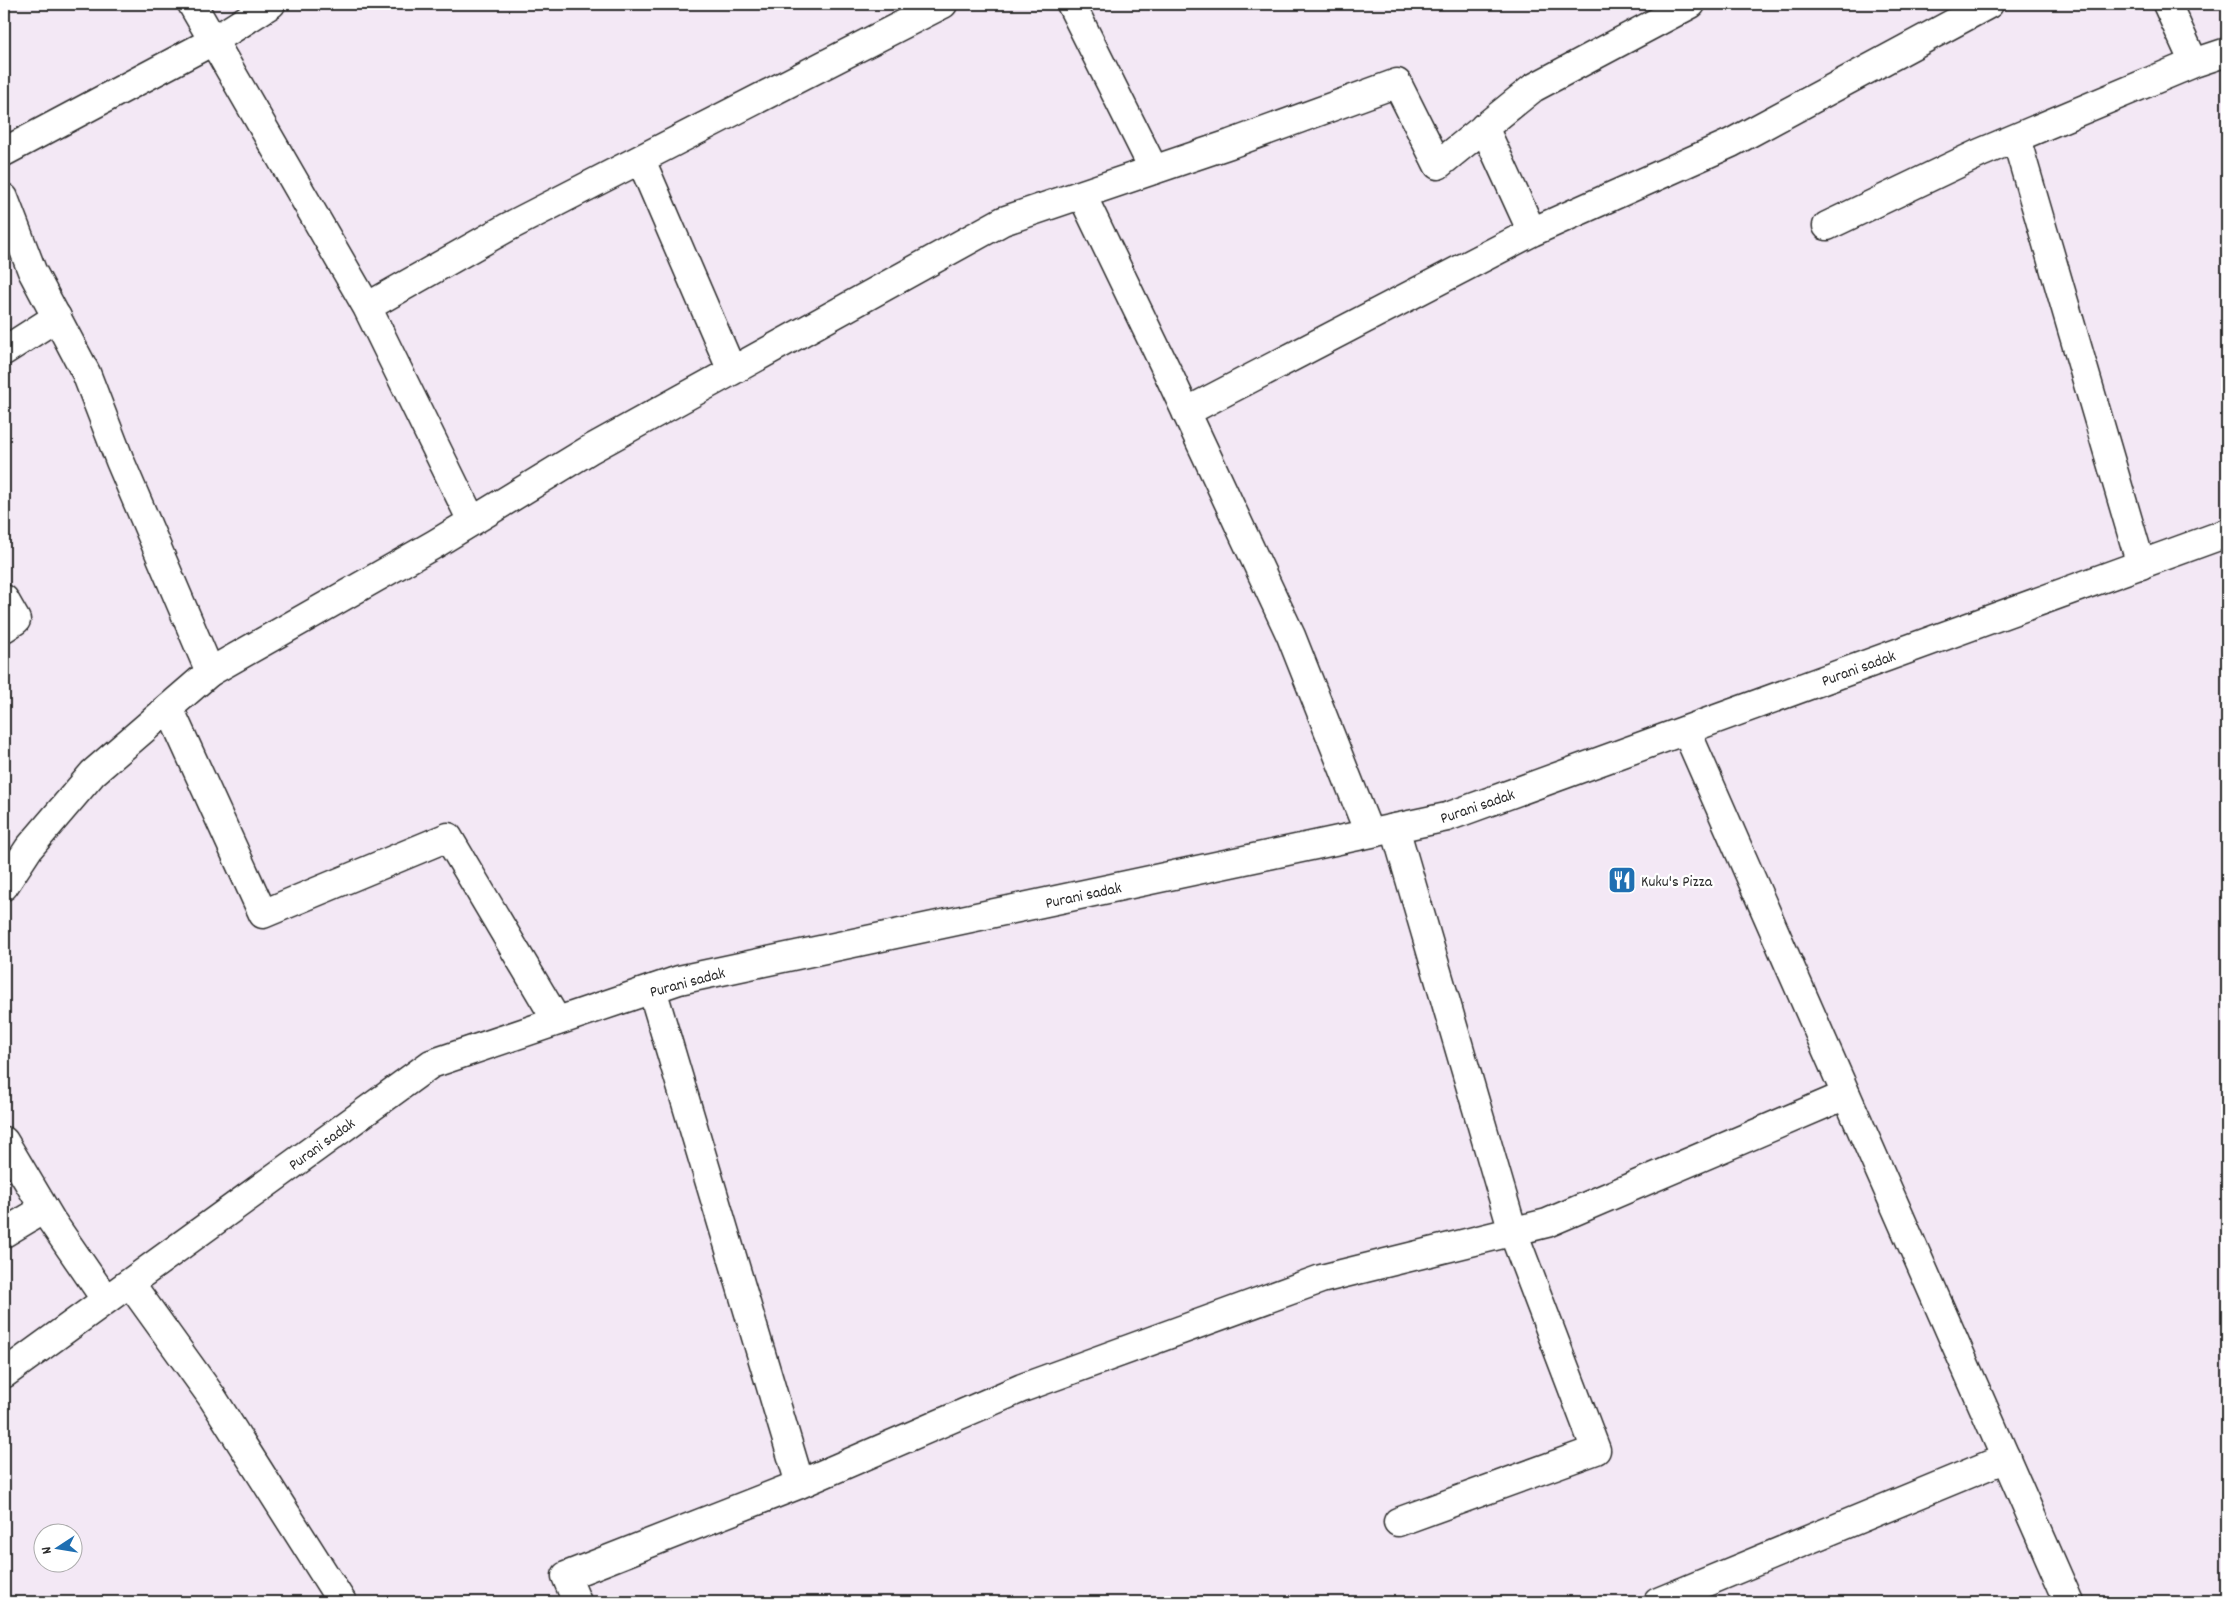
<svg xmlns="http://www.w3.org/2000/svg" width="2231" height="1606" font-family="Dekko,sans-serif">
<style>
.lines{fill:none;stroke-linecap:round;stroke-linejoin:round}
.street-casing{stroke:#2b2b2b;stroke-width:31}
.secondary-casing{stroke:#2b2b2b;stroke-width:31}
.street{stroke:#fff;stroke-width:28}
.secondary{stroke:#fff;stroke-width:28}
.labels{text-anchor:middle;stroke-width:4.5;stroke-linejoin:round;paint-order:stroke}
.street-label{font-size:16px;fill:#2b2b2b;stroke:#fff}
.poi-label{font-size:16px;fill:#2b2b2b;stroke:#fff;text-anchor:start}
</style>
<rect width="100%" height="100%" fill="#f3e8f5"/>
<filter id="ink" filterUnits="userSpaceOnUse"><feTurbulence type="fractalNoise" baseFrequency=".02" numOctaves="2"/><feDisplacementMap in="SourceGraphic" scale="10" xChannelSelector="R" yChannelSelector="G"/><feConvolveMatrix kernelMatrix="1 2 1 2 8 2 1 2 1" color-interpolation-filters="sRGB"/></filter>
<g filter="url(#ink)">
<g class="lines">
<defs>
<path id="street" d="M 192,4 L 367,307 L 472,521
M 1071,4 L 1154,170
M 2167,4 L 2194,63
M 1484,127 L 1532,232 L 1731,143 L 1989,4
M 2016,138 L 2141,565
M 4,152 L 213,41 L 271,4
M 641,160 L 732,371
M 1082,195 L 1167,371 L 1291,636 L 1369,833
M 1827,226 L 1980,153 L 2194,63 L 2227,52
M 367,307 L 508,227 L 943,4
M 4,351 L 57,317
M 1186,412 L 1532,232
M 4,599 L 16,620 L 4,628
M 210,672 L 435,544 L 589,450 L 1003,221 L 1230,144 L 1397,83 L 1438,165 L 1533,88 L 1691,4
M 169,708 L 263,914 L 448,837 L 557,1021
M 1395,828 L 1513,1232 L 1596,1450 L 1398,1522
M 652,989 L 800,1484 L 1022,1388 L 1321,1279 L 1547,1223 L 1846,1095
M 4,1233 L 44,1209
M 130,1283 L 212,1397 L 342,1602
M 577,1602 L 566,1576 L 800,1484
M 1658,1602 L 2006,1458"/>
<path id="secondary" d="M 4,198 L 32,271 L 86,373 L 120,461 L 210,672 L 93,773 L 29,848 L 4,886
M 1686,730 L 2069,1602
M 4,1141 L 51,1220 L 106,1300
M 4,1374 L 431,1064 L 679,980 L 1447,817 L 2227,533"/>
</defs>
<!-- street casing -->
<use href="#street" class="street-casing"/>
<!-- secondary casing -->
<use href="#secondary" class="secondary-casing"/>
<!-- street -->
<use href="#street" class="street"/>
<!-- secondary -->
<use href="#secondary" class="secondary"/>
</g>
</g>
<!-- icons -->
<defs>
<symbol id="restaurant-square" viewBox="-11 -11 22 22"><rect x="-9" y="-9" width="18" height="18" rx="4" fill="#1f6fb2" stroke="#fff"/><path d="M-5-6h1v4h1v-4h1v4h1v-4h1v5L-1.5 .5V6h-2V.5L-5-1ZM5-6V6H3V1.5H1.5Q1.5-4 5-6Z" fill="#fff"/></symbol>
</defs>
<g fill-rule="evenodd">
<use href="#restaurant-square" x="1606" y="864" width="32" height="32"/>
</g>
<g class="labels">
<!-- street labels -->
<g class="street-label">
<text transform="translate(1858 667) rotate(-20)" y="6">Purani sadak</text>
<text transform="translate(1477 805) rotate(-19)" y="6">Purani sadak</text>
<text transform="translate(1083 894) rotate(-12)" y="6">Purani sadak</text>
<text transform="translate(687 981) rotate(-15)" y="6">Purani sadak</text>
<text transform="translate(321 1143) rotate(-36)" y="6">Purani sadak</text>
</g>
<!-- poi labels -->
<g class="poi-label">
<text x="1641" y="886">Kuku's Pizza</text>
</g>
</g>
<!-- margin -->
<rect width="2231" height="1606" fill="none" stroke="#fff" stroke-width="20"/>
<rect x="10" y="10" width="2211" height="1586" fill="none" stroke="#2b2b2b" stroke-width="2" filter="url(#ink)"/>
<!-- north arrow -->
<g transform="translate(58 1548) rotate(258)"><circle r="24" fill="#ffffff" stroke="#aaaaaa"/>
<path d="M0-4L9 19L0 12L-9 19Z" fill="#1f6fb2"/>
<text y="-8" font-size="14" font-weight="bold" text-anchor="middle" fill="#2b2b2b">N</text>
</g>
</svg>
